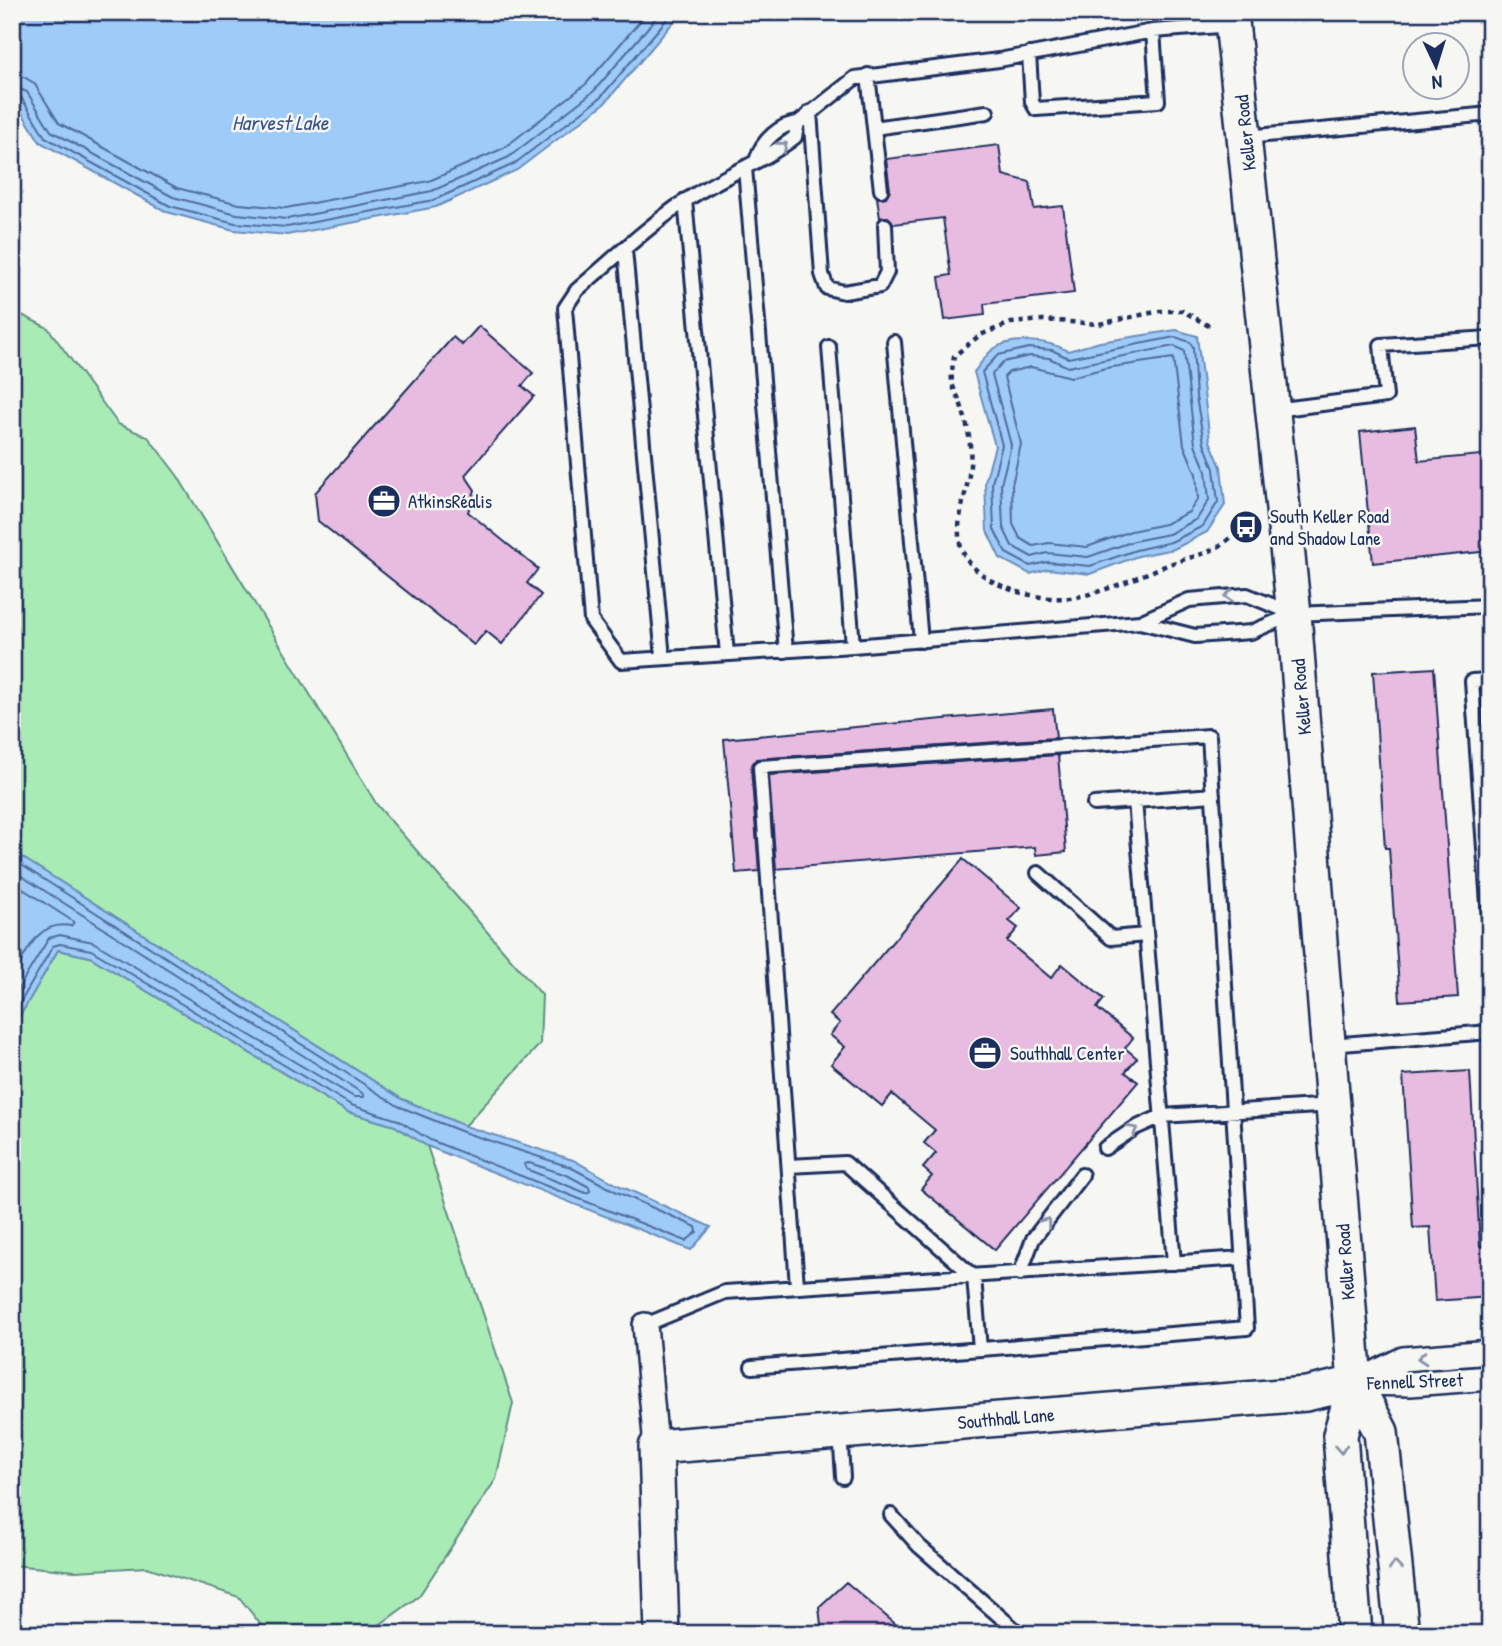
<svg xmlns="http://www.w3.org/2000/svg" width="1502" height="1646" font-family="'Patrick Hand',sans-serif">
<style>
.green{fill:#a9ebb4;stroke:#628d89;stroke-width:2}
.water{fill:#9fcbf9;stroke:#6a8dbb;stroke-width:2}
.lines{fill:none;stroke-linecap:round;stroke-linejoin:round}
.shore{stroke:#506d9c;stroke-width:2}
.building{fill:#e8bbe0;stroke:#1b2f5e;stroke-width:2}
.lane-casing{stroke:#1b2f5e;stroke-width:18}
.street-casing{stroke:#1b2f5e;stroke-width:28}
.secondary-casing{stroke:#1b2f5e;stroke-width:38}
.path{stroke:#1b2f5e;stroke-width:4.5;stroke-dasharray:5 5;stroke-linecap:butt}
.lane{stroke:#f6f6f2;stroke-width:12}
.street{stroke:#f6f6f2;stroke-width:23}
.secondary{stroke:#f6f6f2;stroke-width:33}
.oneway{stroke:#8892a8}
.labels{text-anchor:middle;stroke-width:5;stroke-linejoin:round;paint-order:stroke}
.street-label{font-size:19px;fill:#1b2f5e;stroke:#f6f6f2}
.poi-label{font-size:19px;fill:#1b2f5e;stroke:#f6f6f2;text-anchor:start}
.water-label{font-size:21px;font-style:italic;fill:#3c5685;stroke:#f6f6f2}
</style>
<rect width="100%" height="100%" fill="#f6f6f2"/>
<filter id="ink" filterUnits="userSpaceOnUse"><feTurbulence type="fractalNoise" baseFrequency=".0143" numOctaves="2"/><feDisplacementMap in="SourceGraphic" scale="14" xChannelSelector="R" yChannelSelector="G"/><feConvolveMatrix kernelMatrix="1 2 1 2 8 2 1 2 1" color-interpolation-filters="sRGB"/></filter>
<g filter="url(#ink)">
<!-- green -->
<path class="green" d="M 12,310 L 48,328 L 118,424 L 148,437 L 177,475 L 377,805 L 542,995 L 540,1044 L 465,1126 L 402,1099 L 12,851 Z
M 58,950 L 90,957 L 348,1112 L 395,1126 L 427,1146 L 513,1403 L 496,1479 L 419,1596 L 367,1634 L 268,1634 L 239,1597 L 147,1567 L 75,1571 L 12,1565 L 12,1041 L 13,1028 Z"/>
<!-- water -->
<path class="water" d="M 12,12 L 682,12 L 605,103 L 517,170 L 436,207 L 287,235 L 234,230 L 167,212 L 40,142 L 12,97 Z
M 1176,330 L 1197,336 L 1210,441 L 1221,467 L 1225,505 L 1207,532 L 1174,549 L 1138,556 L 1090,574 L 1048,569 L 1030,574 L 1000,558 L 987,531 L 985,482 L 995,446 L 974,372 C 980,365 985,356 992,350 C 1010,336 1050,340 1068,351 L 1100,342 Z
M 12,851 L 402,1099 L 465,1126 L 573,1160 L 618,1185 L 711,1227 L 691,1250 L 427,1146 L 395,1126 L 348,1112 L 90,957 L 58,950 L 13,1028 L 12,1041 Z"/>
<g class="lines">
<!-- shore -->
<path class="shore" d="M 12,75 L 24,77 L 34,83 L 59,123 L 177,188 L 239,204 L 286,208 L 429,181 L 504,148 L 586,84 L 648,12
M 12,86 L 27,92 L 51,131 L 173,197 L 237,214 L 287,219 L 432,191 L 509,157 L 594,91 L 661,12
M 12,94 L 21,97 L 45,137 L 170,206 L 235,223 L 287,227 L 434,200 L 514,164 L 600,98 L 673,12
M 1175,337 L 1190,342 L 1193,347 L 1196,397 L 1204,443 L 1214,469 L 1218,502 L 1203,526 L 1171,542 L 1136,550 L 1090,566 L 1047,562 L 1030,566 L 1006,553 L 994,529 L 992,483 L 1002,445 L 982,372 L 998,355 L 1029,348 L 1052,350 L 1068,358 Z
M 1174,346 L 1184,351 L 1195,444 L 1206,471 L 1209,500 L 1197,519 L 1169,534 L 1134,541 L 1088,557 L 1047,553 L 1032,557 L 1012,546 L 1003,527 L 1001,484 L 1011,445 L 992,374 L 1003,362 L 1030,356 L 1049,358 L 1068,367 Z
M 1173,358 L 1184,445 L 1196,474 L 1198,499 L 1189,512 L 1165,524 L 1131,531 L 1087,547 L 1049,543 L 1033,546 L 1020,538 L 1013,524 L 1012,485 L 1021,444 L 1004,377 L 1009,372 L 1031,367 L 1071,377 L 1106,368 Z
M 12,859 L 398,1106 L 463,1132 L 570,1167 L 615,1191 L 696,1227 L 697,1232 L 686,1241 L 430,1140 L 398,1120 L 351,1105 L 91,950 L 60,944 L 53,946 L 12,1017
M 12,870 L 362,1093 L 364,1097 L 354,1097 L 93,942 L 60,935 L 49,938 L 12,999
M 12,882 L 74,922 L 71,926 C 36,920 27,953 12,978
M 529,1163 L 567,1175 L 589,1187 L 590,1191 L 586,1193 L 526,1169 L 524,1164 Z"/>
</g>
<!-- building -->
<path class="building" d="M 999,145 L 1003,175 L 1030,182 L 1034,209 L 1063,206 L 1074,293 L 984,304 L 985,315 L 945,320 L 939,277 L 951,275 L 943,218 L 894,224 L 888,217 L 880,218 L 877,198 L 886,197 L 890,190 L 886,159 Z
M 479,326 L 533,373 L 522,386 L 534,396 L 465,475 L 475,490 L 468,512 L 538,569 L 527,583 L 541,595 L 502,644 L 486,631 L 474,645 L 318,521 L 315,493 L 453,337 L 462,345 Z
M 1415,426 L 1419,461 L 1490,454 L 1490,551 L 1373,563 L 1360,432 Z
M 1434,668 L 1458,997 L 1400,1001 L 1389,848 L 1385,848 L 1373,672 Z
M 1053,709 L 1056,738 L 756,759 L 751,768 L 759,871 L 736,873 L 724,739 Z
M 1058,755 L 1066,852 L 1036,855 L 1035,847 L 776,869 L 769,775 Z
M 963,859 L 1021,908 L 1009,921 L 1018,928 L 1007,941 L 1051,978 L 1062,964 L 1104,999 L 1097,1008 L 1133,1038 L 1125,1048 L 1137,1058 L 1125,1072 L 1138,1082 L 995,1250 L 921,1189 L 932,1176 L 923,1168 L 936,1153 L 924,1143 L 935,1130 L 892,1094 L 882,1106 L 831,1064 L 845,1047 L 830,1035 L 840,1023 L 830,1015 Z
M 1470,1071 L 1480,1246 L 1490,1245 L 1490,1297 L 1435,1301 L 1430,1227 L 1413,1228 L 1403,1075 Z
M 846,1582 L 907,1634 L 822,1634 L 819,1607 Z"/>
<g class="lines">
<defs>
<path id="lane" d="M 1029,54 L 1032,102 L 1036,109 L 1158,101 L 1153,31
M 868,75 L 881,190
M 810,112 L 822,274 L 827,288 L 844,292 L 880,286 L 887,272 L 885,225
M 798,123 L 795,137 C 762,163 721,176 685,201 C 647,227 612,260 577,290 L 565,308 L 591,620 L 621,661 L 853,646 L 1140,622 L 1195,636 L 1251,632 L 1294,614
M 874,128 L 987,112
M 1246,137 L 1490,114
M 757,158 C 762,141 780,124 798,123 L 855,78 L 999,60 L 1153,31 L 1233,25
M 745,168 L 786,651
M 685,200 L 727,654
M 625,250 L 663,658
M 894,342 L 921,641
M 829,347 L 853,646
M 1274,410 L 1386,396 L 1381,345 L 1490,338
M 1140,622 L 1189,600 L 1247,595 L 1294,614 L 1490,606
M 1490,680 L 1472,681 L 1490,932
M 1135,801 L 1213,795
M 1094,804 L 1135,801 L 1174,1263
M 1038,873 L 1111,938 L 1146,935
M 1330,1045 L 1490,1032
M 1105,1148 L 1135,1128 L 1162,1116 L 1333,1105
M 789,1166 L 845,1163 L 974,1277 L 980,1349
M 1020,1274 L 1033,1239 L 1082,1175
M 645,1325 L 725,1292 L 1243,1258
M 752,1367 L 1247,1328 L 1209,736 L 760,767 L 797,1286
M 840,1432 L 843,1477
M 891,1515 L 919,1546 L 1020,1634"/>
<path id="street" d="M 645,1325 L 656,1447
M 1355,1383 L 1403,1359 L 1490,1352
M 1359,1383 L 1410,1384 L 1490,1378"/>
<path id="secondary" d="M 1231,12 L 1294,614 L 1355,1383 L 1381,1432 L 1402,1634
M 662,1634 L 656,1447 L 1306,1394 L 1355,1383
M 1355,1634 L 1340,1435 L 1355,1383"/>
</defs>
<!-- lane casing -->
<use href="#lane" class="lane-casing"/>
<!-- street casing -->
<use href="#street" class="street-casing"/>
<!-- secondary casing -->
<use href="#secondary" class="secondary-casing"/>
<!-- path -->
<path class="path" d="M 1209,326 L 1183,311 L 1160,311 L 1099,324 L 1043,320 L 1011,323 L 980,335 L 954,356 C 953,364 951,374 952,382 C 953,389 958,396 960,402 C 967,422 972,443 970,465 C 969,491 952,524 962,550 C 976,585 1034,601 1069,598 C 1103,594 1138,576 1170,564 C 1194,555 1213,555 1232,536"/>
<!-- lane -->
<use href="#lane" class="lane"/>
<!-- street -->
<use href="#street" class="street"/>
<!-- secondary -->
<use href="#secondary" class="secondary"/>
</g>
<!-- one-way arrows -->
<defs><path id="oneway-chevron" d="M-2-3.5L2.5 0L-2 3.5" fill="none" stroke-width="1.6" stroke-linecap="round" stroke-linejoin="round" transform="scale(1.75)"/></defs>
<g class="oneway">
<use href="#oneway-chevron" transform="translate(783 146) rotate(-39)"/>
<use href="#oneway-chevron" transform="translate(1229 596) rotate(175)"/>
<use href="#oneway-chevron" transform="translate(1133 1130) rotate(-30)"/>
<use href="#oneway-chevron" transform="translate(1046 1222) rotate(-53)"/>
<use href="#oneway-chevron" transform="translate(1422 1358) rotate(175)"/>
<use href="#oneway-chevron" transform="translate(1341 1449) rotate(86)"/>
<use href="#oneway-chevron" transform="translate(1395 1566) rotate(-96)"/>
</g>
</g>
<!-- icons -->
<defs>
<symbol id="office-disc" viewBox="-11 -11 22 22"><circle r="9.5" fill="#1b2f5e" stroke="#f6f6f2"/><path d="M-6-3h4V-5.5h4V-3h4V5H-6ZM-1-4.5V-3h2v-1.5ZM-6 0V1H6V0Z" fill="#fff"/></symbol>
<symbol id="bus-disc" viewBox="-11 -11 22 22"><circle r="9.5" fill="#1b2f5e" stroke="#f6f6f2"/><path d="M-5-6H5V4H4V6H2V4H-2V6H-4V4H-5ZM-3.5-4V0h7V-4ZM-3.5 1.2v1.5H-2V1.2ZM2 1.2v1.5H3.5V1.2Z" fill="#fff"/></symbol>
</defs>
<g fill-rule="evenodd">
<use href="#office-disc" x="365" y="482" width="38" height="38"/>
<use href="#bus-disc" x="1227" y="508" width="38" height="38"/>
<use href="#office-disc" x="966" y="1034" width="38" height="38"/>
</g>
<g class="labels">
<!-- street labels -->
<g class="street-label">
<text transform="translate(1245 133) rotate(-96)" y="7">Keller Road</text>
<text transform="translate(1301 697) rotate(-95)" y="7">Keller Road</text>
<text transform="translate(1345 1262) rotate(-94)" y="7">Keller Road</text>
<text transform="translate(1415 1381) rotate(-2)" y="7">Fennell Street</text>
<text transform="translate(1006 1418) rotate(-5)" y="7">Southhall Lane</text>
</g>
<!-- poi labels -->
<g class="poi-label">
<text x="408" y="508">AtkinsRéalis</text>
<text x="1270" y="523">South Keller Road<tspan x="1270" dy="22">and Shadow Lane</tspan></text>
<text x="1010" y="1060">Southhall Center</text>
</g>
<!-- water labels -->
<g class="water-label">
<text x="280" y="130">Harvest Lake</text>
</g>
</g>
<!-- margin -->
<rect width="1502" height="1646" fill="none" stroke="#f6f6f2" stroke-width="42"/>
<rect x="21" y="21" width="1460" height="1604" fill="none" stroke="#1b2f5e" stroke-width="2.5" filter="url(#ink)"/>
<!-- north arrow -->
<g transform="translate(1436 66) rotate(176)"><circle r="33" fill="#f6f6f2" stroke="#9ea6b7" stroke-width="2"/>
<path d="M0-5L12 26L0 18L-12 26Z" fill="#1b2f5e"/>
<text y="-10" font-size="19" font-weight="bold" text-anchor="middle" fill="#1b2f5e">N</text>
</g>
</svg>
